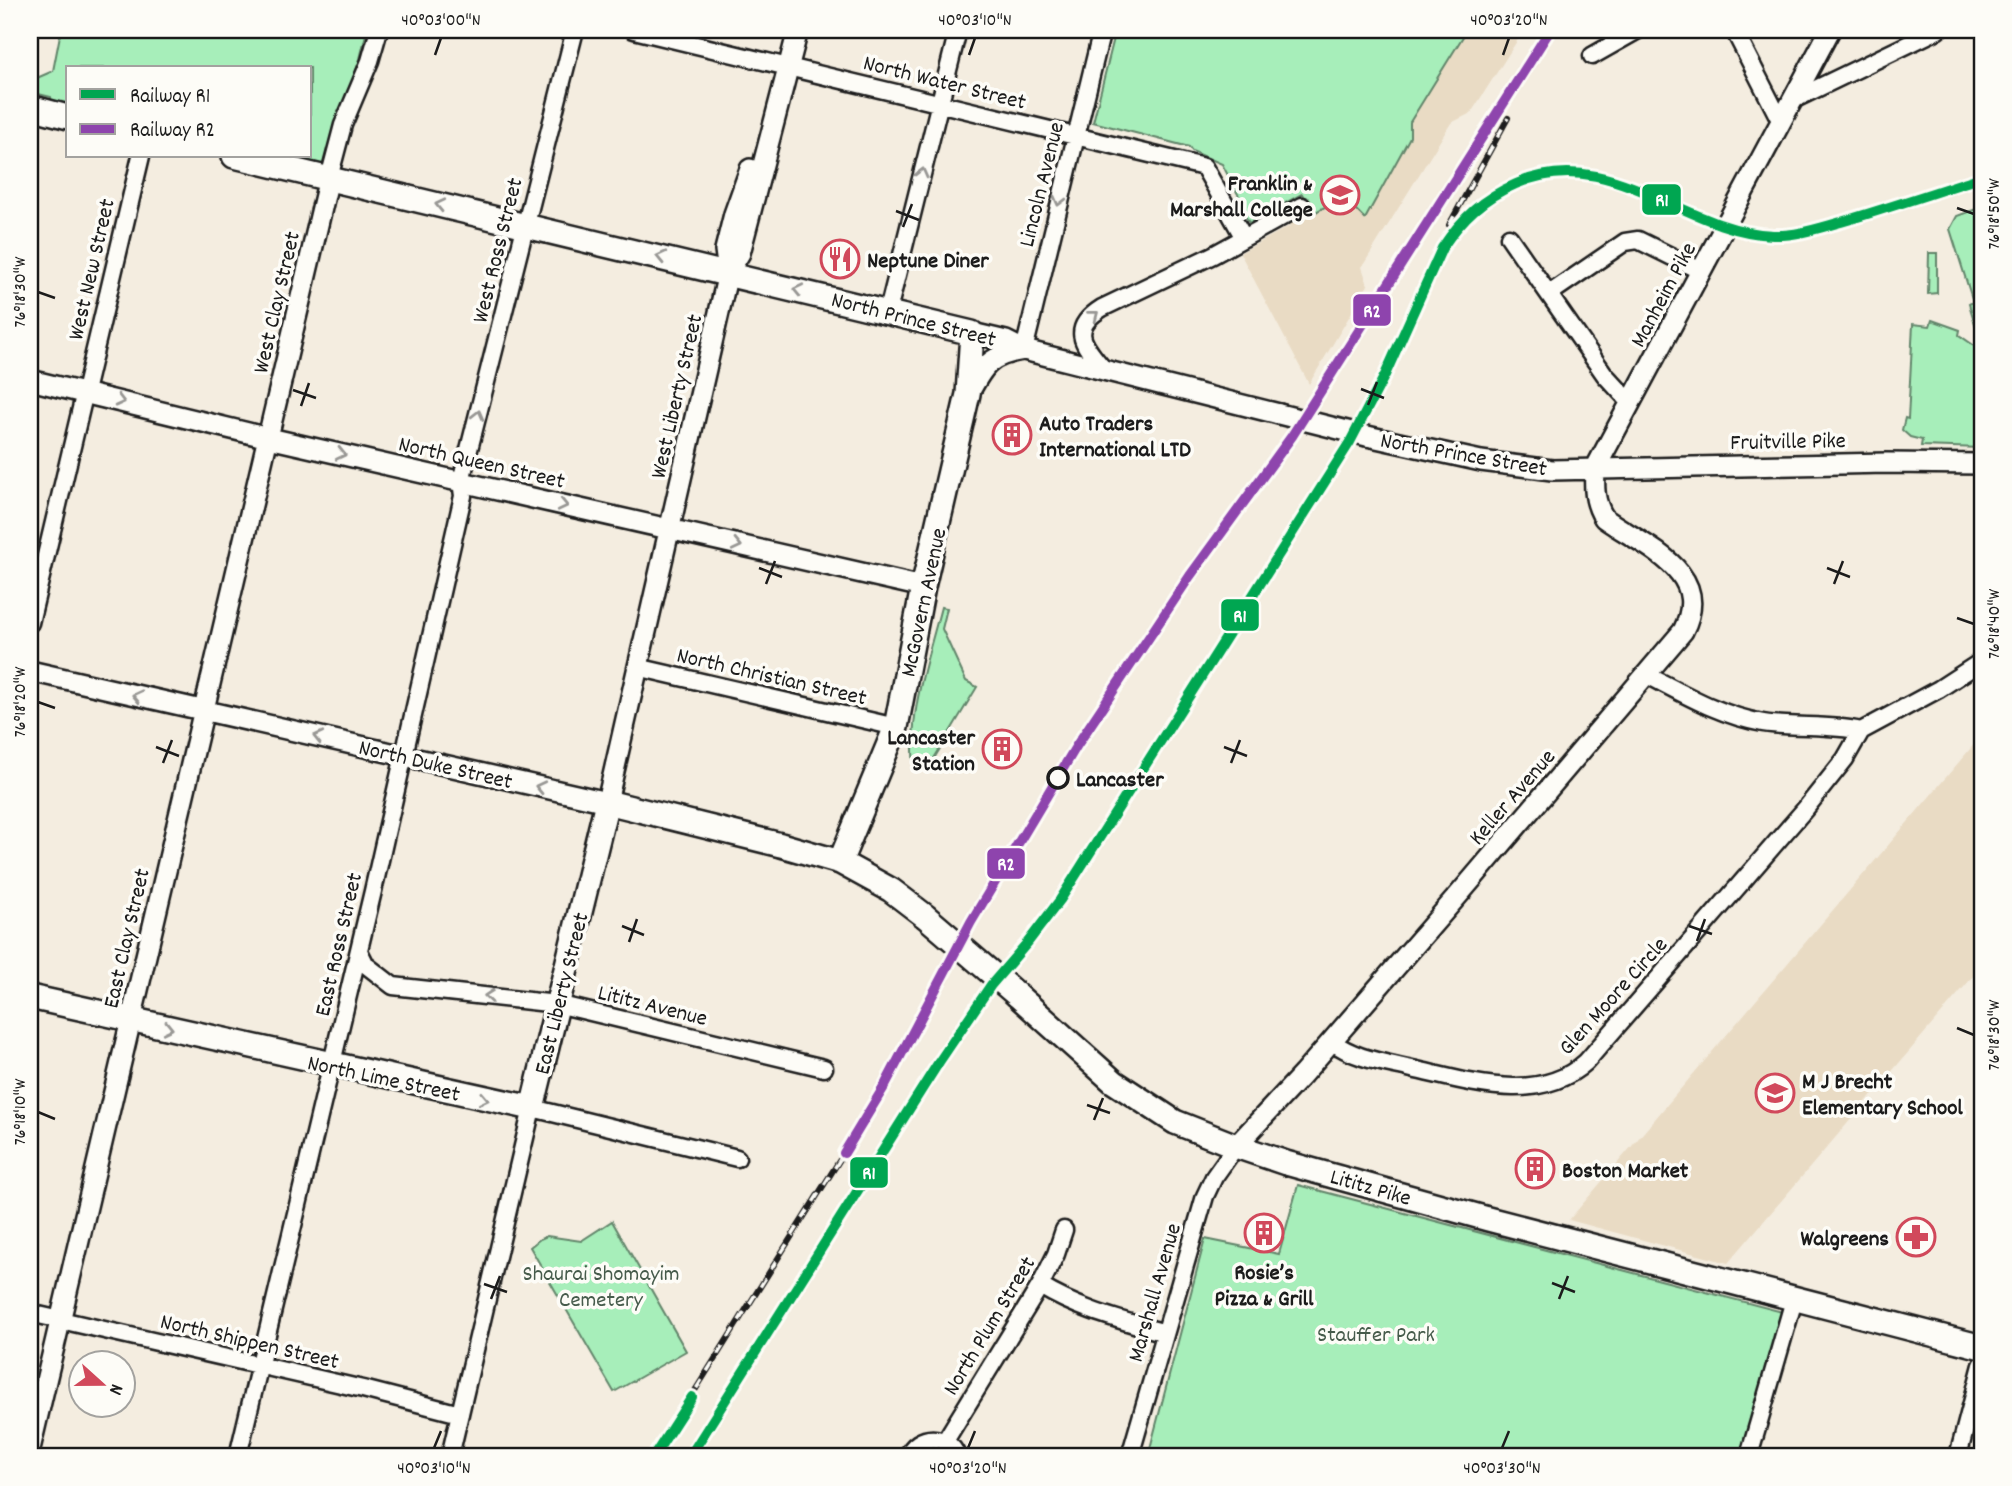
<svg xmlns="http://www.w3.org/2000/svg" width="2012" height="1486" font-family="Dekko,sans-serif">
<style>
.built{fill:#e9dbc4}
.green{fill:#a7eeba;stroke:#62856b;stroke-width:2}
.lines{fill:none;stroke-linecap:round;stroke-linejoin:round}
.minor-casing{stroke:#1c1c1c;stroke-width:21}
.major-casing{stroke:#1c1c1c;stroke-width:24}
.highway-casing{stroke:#1c1c1c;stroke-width:28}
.minor{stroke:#fdfcf7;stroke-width:16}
.major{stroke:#fdfcf7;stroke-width:19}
.highway{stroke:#fdfcf7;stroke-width:23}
.rail-casing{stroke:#1c1c1c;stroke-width:6}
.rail{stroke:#fdfcf7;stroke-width:3.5;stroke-dasharray:10;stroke-linecap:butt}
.major-bridge-casing{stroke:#1c1c1c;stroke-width:24;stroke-linecap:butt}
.highway-bridge-casing{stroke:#1c1c1c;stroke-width:28;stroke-linecap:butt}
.major-bridge{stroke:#fdfcf7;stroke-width:19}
.highway-bridge{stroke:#fdfcf7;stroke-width:23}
.rail-1-casing{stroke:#fdfcf7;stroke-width:16}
.rail-2-casing{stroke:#fdfcf7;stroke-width:16}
.rail-1{stroke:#00a651;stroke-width:10}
.rail-2{stroke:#8e44ad;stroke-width:10}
.oneway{stroke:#989794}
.ticks{fill:none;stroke:#1c1c1c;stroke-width:2.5}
.stop-dot{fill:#fdfcf7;stroke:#1c1c1c;stroke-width:3.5}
.labels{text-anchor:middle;stroke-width:7;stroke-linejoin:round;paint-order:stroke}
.street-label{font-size:23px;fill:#1c1c1c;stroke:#fdfcf7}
.poi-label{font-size:23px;font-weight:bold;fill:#1c1c1c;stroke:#fdfcf7;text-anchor:start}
.stop-label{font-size:23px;font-weight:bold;fill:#1c1c1c;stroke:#fdfcf7;text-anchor:start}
.park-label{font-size:23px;fill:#465b4b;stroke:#fdfcf7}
.line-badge{stroke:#fdfcf7;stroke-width:2.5}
.badge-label{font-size:19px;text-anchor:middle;font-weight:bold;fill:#fff}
.neatline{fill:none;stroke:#1c1c1c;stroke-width:2.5}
.ticks-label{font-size:18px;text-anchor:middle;fill:#1c1c1c}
</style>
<rect width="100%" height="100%" fill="#f4ede0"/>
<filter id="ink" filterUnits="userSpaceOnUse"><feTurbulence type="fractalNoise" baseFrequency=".0143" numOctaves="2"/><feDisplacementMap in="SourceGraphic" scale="14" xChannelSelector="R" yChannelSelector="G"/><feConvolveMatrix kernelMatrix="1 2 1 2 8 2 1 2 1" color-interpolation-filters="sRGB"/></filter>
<g filter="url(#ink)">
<!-- built -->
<path class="built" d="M 1116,30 L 1524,30 L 1471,113 L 1451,123 L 1362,267 L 1368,285 L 1309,384 L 1240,253 L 1290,226 L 1249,149 L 1216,162 L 1210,157 L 1192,151 L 1189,147 L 1093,122 Z
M 1982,735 L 1982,966 L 1728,1263 L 1569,1220 Z"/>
<!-- green -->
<path class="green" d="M 61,30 L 367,30 L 360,59 L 322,169 L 265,156 L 310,156 L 310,68 L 68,68 L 68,109 L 51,105 L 51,97 L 30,92 L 30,81 L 53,71 Z
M 1116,30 L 1467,30 L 1410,122 L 1410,137 L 1365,219 L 1343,197 L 1312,214 L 1302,194 L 1249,223 L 1238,202 L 1240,198 L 1222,164 L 1192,151 L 1189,147 L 1093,122 Z
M 1982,207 L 1982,336 L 1979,337 L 1969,304 L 1973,302 L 1950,229 L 1957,216 Z
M 1929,253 L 1937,253 L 1937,293 L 1928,294 Z
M 1932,320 L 1960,330 L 1959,335 L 1982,351 L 1982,448 L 1921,446 L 1922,440 L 1910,437 L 1902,430 L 1905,418 L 1908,419 L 1913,324 L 1930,326 Z
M 941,607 L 947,608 L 942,629 L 966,681 L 977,687 L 927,770 L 914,767 C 908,713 928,658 941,607 Z
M 1298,1185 L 1790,1314 L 1749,1456 L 1148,1456 L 1205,1239 L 1279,1254 Z
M 612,1221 L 686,1351 L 614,1392 L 530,1247 L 540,1239 L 547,1236 L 581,1241 Z"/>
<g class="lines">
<defs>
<path id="minor" d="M 634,30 L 1204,167 L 1244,238
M 1734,30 L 1781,122
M 1592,56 L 1638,30
M 1793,100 L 1938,30
M 329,178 L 343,125 L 370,61 L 379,30
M 1509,237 L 1605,375 L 1631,403
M 1549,294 L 1625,242 L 1638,240 L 1701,271
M 888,311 L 958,30
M 1024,350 L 1102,30
M 1105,371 C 1085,346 1067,330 1102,308 L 1213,255 L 1302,206
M 30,623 L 141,156
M 637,667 L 896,727
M 1647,675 C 1684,694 1721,716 1763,723 C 1796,728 1829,724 1861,731
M 359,951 L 366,965 L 393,986 L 557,1004 L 824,1068
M 1331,1041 C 1355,1059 1383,1062 1412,1069 C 1467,1081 1538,1106 1586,1062 L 1806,808 L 1845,759 L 1861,731 L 1939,689 L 1982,661
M 1040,1286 C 1079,1310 1121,1320 1165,1333
M 30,1313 L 363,1389 L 460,1414
M 945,1441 L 1040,1286 L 1056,1254 L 1064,1230
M 238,1456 L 373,891 L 463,496 L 461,481 L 575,30
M 450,1456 L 532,1108 L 737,1158
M 908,1456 C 917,1433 948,1433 957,1456
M 1130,1456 L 1205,1196 L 1214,1177 L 1236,1146
M 1749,1456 L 1794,1300
M 1958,1456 L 1982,1365"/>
<path id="major" d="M 728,273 L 725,250 L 734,214 L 750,169
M 972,333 L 1006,341 L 1024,350 L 1279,414
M 30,380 L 269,438 L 923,587
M 969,393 C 984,365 990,355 1024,350
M 1367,436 L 1481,461 L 1552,470 L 1887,463 L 1982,464
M 30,671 L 607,802 L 728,273 L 740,253 L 798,30
M 1236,1146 L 1303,1074 L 1461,892 L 1683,631 C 1714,571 1644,547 1604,518 C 1594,502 1594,488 1595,469 L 1830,30
M 30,1449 L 329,178"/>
<path id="highway" d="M 30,107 L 68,117
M 234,156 L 972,333 L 968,394 L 923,587 L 896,727 L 840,862
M 1017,995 L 1114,1082 L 1175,1122 L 1236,1146 L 1286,1163 L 1488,1219 L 1982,1347
M 30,997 L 532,1108 L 607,802 L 781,845 L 840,862 L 891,890 L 925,916"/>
</defs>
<!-- minor casing -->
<use href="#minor" class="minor-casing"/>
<!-- major casing -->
<use href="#major" class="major-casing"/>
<!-- highway casing -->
<use href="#highway" class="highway-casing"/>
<!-- minor -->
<use href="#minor" class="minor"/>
<!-- major -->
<use href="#major" class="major"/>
<!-- highway -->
<use href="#highway" class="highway"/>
<defs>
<path id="rail" d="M 1449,225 L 1508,118
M 654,1456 L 876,1102 L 971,922 L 1077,745 L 1190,576 L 1292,436 L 1550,30
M 690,1456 L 939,1062 L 991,985 L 1028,942 L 1060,900 L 1350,442 L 1385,375 L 1442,248 C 1462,218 1483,198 1516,184 C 1610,142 1683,232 1773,235 C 1796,236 1819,228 1841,222 C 1888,208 1935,192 1982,177"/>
</defs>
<!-- rail casing -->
<use href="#rail" class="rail-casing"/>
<!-- rail -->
<use href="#rail" class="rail"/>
<defs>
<path id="major-bridge" d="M 1279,414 L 1367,436"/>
<path id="highway-bridge" d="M 925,916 L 1017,995"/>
</defs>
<!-- major-bridge casing -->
<use href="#major-bridge" class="major-bridge-casing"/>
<!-- highway-bridge casing -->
<use href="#highway-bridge" class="highway-bridge-casing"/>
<!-- major-bridge -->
<use href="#major-bridge" class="major-bridge"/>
<!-- highway-bridge -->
<use href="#highway-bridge" class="highway-bridge"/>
<defs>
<path id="rail-1" d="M 654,1456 L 692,1397
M 690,1456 L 939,1062 L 991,985 L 1028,942 L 1060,900 L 1350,442 L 1385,375 L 1442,248 C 1462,218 1483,198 1516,184 C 1610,142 1683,232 1773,235 C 1796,236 1819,228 1841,222 C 1888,208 1935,192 1982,177"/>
<path id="rail-2" d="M 844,1153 L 884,1087 L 971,922 L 1077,745 L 1190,576 L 1292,436 L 1550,30"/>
</defs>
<!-- rail-1 casing -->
<use href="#rail-1" class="rail-1-casing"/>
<!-- rail-2 casing -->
<use href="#rail-2" class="rail-2-casing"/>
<!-- rail-1 -->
<use href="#rail-1" class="rail-1"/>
<!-- rail-2 -->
<use href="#rail-2" class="rail-2"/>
</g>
<!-- one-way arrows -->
<defs><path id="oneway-chevron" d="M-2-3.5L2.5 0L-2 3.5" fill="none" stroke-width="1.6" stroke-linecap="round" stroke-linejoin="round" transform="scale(1.75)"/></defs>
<g class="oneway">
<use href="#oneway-chevron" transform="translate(922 173) rotate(-76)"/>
<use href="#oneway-chevron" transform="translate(1059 201) rotate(104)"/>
<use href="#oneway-chevron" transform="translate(440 205) rotate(-167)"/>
<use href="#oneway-chevron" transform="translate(661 257) rotate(-167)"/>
<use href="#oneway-chevron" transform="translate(798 290) rotate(-167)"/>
<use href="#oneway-chevron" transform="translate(1094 315) rotate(-38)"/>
<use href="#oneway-chevron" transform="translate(120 401) rotate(14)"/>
<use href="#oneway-chevron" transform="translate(478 415) rotate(-76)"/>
<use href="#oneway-chevron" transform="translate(341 454) rotate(13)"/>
<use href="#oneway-chevron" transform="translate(563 505) rotate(13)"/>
<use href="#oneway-chevron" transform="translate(737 545) rotate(13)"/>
<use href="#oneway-chevron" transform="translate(137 696) rotate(-167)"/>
<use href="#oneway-chevron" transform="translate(318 737) rotate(-167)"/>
<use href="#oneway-chevron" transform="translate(540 787) rotate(-167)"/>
<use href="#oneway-chevron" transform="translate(489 996) rotate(-175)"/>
<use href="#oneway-chevron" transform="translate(168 1028) rotate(13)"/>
<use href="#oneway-chevron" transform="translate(484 1099) rotate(12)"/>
</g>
</g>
<!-- ticks -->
<path class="ticks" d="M 435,55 L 441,38M 969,55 L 975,38M 1503,55 L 1509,38M 1957,208 L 1974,214M 896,211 L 919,220M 903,227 L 912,204M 38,292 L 55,298M 1361,389 L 1384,398M 293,390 L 316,398M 1368,405 L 1377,382M 301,406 L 309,383M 759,568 L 782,577M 1827,568 L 1850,577M 766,584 L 775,561M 1834,584 L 1843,561M 1957,618 L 1974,624M 38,702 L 55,708M 156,747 L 179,756M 1224,747 L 1247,756M 163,763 L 172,740M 1231,763 L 1240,740M 622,926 L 644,935M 1689,926 L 1712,934M 1697,941 L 1705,919M 629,942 L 637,919M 1957,1028 L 1974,1035M 1087,1105 L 1110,1113M 38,1112 L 55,1119M 1094,1120 L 1103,1098M 1552,1283 L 1575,1292M 484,1284 L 507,1292M 491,1299 L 500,1276M 1559,1299 L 1568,1276M 434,1448 L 441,1431M 968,1448 L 975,1431M 1502,1448 L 1509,1431"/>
<!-- icons -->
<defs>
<symbol id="university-ring" viewBox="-11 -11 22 22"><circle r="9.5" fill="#fdfcf7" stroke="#d1495b" stroke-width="1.5"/><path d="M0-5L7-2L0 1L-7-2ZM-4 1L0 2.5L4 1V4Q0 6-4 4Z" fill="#d1495b"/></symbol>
<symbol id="restaurant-ring" viewBox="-11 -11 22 22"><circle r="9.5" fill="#fdfcf7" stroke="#d1495b" stroke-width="1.5"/><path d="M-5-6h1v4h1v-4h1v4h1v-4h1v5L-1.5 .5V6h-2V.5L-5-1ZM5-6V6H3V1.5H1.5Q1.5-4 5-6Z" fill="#d1495b"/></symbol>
<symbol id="building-ring" viewBox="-11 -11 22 22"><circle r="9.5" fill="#fdfcf7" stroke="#d1495b" stroke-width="1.5"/><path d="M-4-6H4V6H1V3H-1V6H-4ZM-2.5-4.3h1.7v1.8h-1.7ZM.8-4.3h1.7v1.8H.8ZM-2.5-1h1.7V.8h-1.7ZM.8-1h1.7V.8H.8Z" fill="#d1495b"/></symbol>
<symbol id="school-ring" viewBox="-11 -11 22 22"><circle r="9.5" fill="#fdfcf7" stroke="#d1495b" stroke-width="1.5"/><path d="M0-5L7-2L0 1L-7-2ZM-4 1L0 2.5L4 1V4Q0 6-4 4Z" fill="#d1495b"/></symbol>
<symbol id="pharmacy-ring" viewBox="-11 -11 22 22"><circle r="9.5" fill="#fdfcf7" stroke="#d1495b" stroke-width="1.5"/><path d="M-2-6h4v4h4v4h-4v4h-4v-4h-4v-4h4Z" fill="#d1495b"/></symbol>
</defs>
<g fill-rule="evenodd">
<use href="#university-ring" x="1318" y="173" width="44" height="44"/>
<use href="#restaurant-ring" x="818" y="237" width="44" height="44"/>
<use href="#building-ring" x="990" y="413" width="44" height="44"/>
<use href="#building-ring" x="980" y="727" width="44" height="44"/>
<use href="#school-ring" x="1753" y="1071" width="44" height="44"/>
<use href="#building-ring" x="1513" y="1147" width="44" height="44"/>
<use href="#building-ring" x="1242" y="1211" width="44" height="44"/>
<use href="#pharmacy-ring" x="1894" y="1215" width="44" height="44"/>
</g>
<!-- markers -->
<circle class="stop-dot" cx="1058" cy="778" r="10"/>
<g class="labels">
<!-- street labels -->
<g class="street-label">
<text transform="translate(945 81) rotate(14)" y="8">North Water Street</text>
<text transform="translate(1040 184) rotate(-76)" y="8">Lincoln Avenue</text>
<text transform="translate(496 250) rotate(-76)" y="8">West Ross Street</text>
<text transform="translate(90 269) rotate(-77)" y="8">West New Street</text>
<text transform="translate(1662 294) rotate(-62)" y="8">Manheim Pike</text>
<text transform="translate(275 302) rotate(-77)" y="8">West Clay Street</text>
<text transform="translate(914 318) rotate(14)" y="8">North Prince Street</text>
<text transform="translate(675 396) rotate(-77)" y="8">West Liberty Street</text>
<text transform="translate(1788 440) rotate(-1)" y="8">Fruitville Pike</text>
<text transform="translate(1464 453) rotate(10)" y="8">North Prince Street</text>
<text transform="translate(482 461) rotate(13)" y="8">North Queen Street</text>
<text transform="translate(922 602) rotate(-78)" y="8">McGovern Avenue</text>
<text transform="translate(772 675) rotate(13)" y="8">North Christian Street</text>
<text transform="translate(436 763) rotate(13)" y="8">North Duke Street</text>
<text transform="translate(1511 796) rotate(-49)" y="8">Keller Avenue</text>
<text transform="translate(125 938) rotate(-77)" y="8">East Clay Street</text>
<text transform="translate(337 944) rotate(-77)" y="8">East Ross Street</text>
<text transform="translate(560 993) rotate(-76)" y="8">East Liberty Street</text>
<text transform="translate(1612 995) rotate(-48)" y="8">Glen Moore Circle</text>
<text transform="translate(653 1004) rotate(14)" y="8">Lititz Avenue</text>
<text transform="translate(384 1077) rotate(12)" y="8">North Lime Street</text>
<text transform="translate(1371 1186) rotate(16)" y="8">Lititz Pike</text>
<text transform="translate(1153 1292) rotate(-74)" y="8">Marshall Avenue</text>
<text transform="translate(988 1325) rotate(-59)" y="8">North Plum Street</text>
<text transform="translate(250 1340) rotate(13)" y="8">North Shippen Street</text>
</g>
<!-- poi labels -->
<g class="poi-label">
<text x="1313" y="190" text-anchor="end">Franklin &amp;<tspan x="1313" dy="26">Marshall College</tspan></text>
<text x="867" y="267">Neptune Diner</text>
<text x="1039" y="430">Auto Traders<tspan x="1039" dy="26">International LTD</tspan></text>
<text x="975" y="744" text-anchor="end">Lancaster<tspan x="975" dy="26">Station</tspan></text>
<text x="1802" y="1088">M J Brecht<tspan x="1802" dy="26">Elementary School</tspan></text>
<text x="1562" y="1177">Boston Market</text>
<text x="1889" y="1245" text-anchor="end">Walgreens</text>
<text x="1264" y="1279" text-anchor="middle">Rosie’s<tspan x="1264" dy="26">Pizza &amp; Grill</tspan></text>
</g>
<!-- stop labels -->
<g class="stop-label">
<text x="1076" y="786">Lancaster</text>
</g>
<!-- park labels -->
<g class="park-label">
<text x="601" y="1280">Shaurai Shomayim<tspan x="601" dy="26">Cemetery</tspan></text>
<text x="1376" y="1341">Stauffer Park</text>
</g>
</g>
<g class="line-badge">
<rect x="1641" y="183" width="41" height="33" rx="7" fill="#00a651"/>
<rect x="1352" y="293" width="40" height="34" rx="7" fill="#8e44ad"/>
<rect x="1220" y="598" width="40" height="34" rx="7" fill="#00a651"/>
<rect x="986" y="847" width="40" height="33" rx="7" fill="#8e44ad"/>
<rect x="849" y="1156" width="40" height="33" rx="7" fill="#00a651"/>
</g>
<g class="badge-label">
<text x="1662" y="206">R1</text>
<text x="1372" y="317">R2</text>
<text x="1240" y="622">R1</text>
<text x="1006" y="870">R2</text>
<text x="869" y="1179">R1</text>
</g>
<!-- margin -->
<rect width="2012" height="1486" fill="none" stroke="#fdfcf7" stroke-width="77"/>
<!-- legend -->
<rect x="66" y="66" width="245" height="91" fill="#fdfcf7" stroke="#a3a29f" stroke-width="2"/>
<rect x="80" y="89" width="35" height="10" fill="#00a651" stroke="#a3a29f" stroke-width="2"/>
<text x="130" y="102" font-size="21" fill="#1c1c1c">Railway R1</text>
<rect x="80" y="124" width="35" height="10" fill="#8e44ad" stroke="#a3a29f" stroke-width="2"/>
<text x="130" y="136" font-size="21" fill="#1c1c1c">Railway R2</text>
<!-- north arrow -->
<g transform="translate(102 1384) rotate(111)"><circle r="33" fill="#fdfcf7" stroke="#a3a29f" stroke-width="2"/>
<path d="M0-5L12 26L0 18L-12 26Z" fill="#d1495b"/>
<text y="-10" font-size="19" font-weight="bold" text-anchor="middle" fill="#1c1c1c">N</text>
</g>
<rect x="38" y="38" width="1936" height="1410" class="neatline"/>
<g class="ticks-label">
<text x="441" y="25">40°03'00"N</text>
<text x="975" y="25">40°03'10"N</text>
<text x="1509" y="25">40°03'20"N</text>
<text transform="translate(1993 214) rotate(-90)" y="6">76°18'50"W</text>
<text transform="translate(19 292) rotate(-90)" y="6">76°18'30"W</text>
<text transform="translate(1993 624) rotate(-90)" y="6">76°18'40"W</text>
<text transform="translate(19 702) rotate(-90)" y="6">76°18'20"W</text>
<text transform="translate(1993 1035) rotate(-90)" y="6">76°18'30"W</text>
<text transform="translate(19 1112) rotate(-90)" y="6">76°18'10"W</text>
<text x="434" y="1473">40°03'10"N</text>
<text x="968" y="1473">40°03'20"N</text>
<text x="1502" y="1473">40°03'30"N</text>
</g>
</svg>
